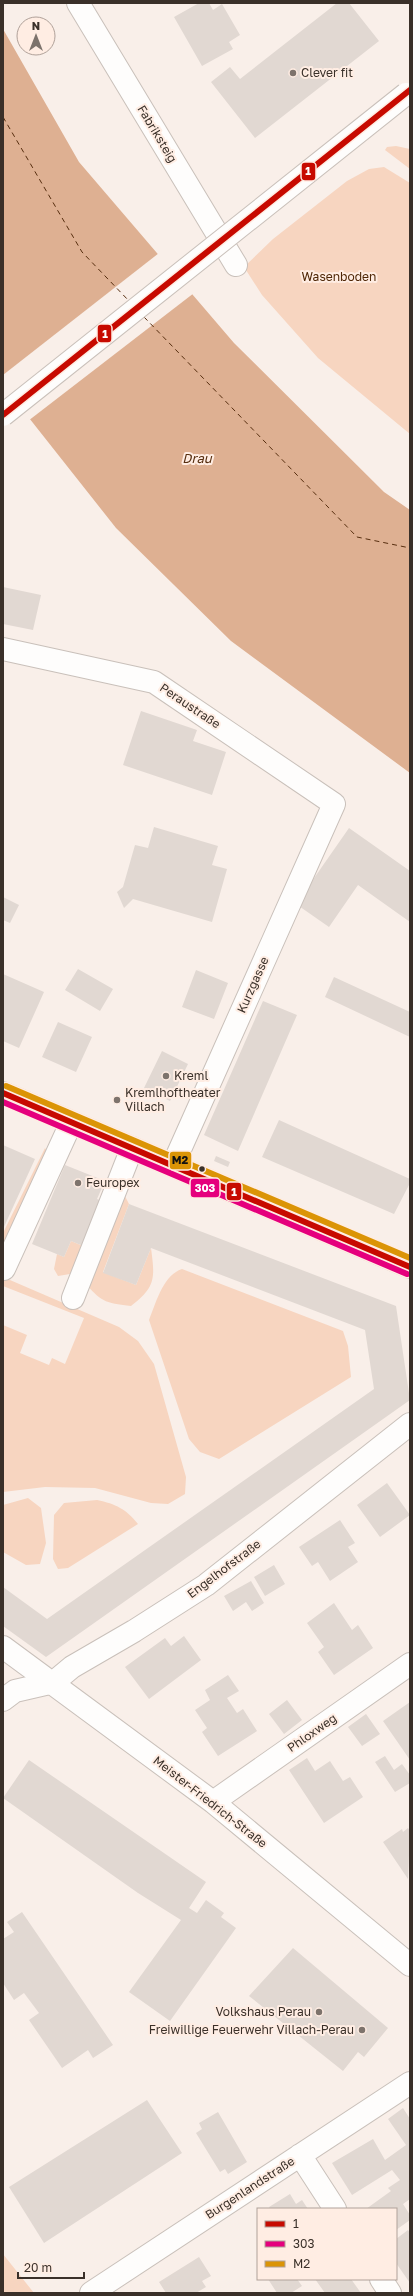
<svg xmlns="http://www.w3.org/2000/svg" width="413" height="2296" font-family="'Golos Text',sans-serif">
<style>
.green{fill:#f7d5c0}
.water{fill:#deb092}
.pier{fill:#f9efe9}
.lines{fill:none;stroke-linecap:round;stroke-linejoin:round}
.ferry{stroke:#572e0f;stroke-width:1;stroke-dasharray:5 4;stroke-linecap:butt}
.building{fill:#e1d8d2}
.minor-casing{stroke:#c9c0ba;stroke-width:24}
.major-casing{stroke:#c9c0ba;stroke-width:24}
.minor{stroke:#fefdfc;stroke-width:22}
.major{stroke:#fefdfc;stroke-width:22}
.major-bridge-casing{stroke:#c9c0ba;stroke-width:24;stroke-linecap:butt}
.major-bridge{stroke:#fefdfc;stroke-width:22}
.bus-1-casing{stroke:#ffede3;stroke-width:9}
.bus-2-casing{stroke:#ffede3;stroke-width:9}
.bus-3-casing{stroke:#ffede3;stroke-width:9}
.bus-1{stroke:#c70a00;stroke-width:6}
.bus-2{stroke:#e5007d;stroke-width:6}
.bus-3{stroke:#db9406;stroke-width:6}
.poi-dot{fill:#7d736c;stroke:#ffede3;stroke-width:1.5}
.bus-dot{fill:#3a3029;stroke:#ffede3;stroke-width:1.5}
.labels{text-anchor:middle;stroke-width:4;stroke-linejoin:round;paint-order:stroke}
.poi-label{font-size:12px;fill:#3a3029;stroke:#ffede3;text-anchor:start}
.street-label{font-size:12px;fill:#3a3029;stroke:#ffede3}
.park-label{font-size:12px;fill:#4f2707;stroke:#ffede3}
.water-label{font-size:13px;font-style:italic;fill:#572e0f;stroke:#ffede3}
.line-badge{stroke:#ffede3;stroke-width:1.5}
.badge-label{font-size:11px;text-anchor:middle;font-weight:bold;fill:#fff}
.pale-badge-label{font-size:11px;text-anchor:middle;font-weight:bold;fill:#111}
</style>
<rect width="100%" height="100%" fill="#f9efe9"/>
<!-- green -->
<path class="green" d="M 396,146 L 410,149 L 410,169 L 385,150 L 387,147 Z
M 384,167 L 410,183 L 410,434 L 318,358 L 262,295 L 244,267 L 273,239 L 347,181 L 369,169 Z
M 45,1148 L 48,1153 L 3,1255 L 3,1233 Z
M 122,1190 L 129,1204 L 103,1272 L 136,1285 L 151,1248 C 155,1278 156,1287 131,1306 C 108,1303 102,1303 87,1285 Z
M 71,1241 L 83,1246 L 70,1274 L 58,1276 L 54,1269 L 57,1254 L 64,1257 Z
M 182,1269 L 343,1331 L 348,1346 L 351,1377 L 219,1459 L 200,1452 L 189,1439 L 149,1320 C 156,1303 163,1275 182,1269 Z
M 3,1277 L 119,1327 L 138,1341 L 154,1364 L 186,1477 L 185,1494 L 168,1504 L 151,1503 L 95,1488 L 45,1487 L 3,1492 L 3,1325 L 27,1335 L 20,1353 L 49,1365 L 52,1358 L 65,1364 L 84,1318 L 3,1286 Z
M 28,1498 L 41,1508 L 46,1543 L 40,1564 L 26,1565 L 3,1552 L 3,1505 Z
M 97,1500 C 116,1504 126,1509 138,1524 L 68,1568 L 58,1569 L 53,1559 L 54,1515 L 64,1503 Z
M 3,2254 L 34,2293 L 3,2293 Z"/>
<!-- water -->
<path class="water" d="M 3,29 L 79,162 L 234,343 L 384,492 L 410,510 L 410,773 L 231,641 L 116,528 L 3,385 Z"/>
<!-- pier -->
<path class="pier" d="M 159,253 L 194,293 L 28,421 L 3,388 L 3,375 Z"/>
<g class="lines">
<!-- ferry -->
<path class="ferry" d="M 3,117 L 82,252 L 130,302
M 144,317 L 357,537 L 410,548"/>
</g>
<!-- building -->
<path class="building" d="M 199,3 L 209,3 L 213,10 L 222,4 L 240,35 L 229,42 L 233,49 L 202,66 L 174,17 Z
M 337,3 L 349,3 L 379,41 L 255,138 L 211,82 L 230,67 L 240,79 Z
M 3,587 L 41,595 L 33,630 L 3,624 Z
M 141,711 L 197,730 L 193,741 L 226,752 L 212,795 L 123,765 Z
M 154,827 L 218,846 L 212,865 L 227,869 L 212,922 L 133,899 L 124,908 L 117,892 L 123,887 L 135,845 L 148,848 Z
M 349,828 L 410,871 L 410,922 L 358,885 L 329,927 L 296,904 Z
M 3,897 L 19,905 L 10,923 L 3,920 Z
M 78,969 L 113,989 L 100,1011 L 65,990 Z
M 196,970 L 228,983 L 214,1019 L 182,1007 Z
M 3,974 L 44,992 L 19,1048 L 3,1041 Z
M 334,977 L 410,1012 L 410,1037 L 325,997 Z
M 263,1001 L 297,1015 L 238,1151 L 204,1135 Z
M 58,1022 L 92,1037 L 76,1072 L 42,1057 Z
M 162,1051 L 188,1064 L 170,1101 L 144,1088 Z
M 279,1120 L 410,1179 L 410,1183 L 394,1214 L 262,1157 Z
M 3,1145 L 35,1159 L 3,1229 Z
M 216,1156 L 230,1162 L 228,1167 L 214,1161 Z
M 65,1165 L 105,1181 L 97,1199 L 107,1203 L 88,1248 L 71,1241 L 64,1257 L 32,1244 Z
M 129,1204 L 396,1306 L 410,1400 L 46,1657 L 3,1626 L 3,1587 L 47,1619 L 374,1389 L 365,1330 L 151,1248 L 136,1285 L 103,1273 Z
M 387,1483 L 410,1515 L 380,1537 L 357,1505 Z
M 340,1520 L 355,1543 L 348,1547 L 358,1562 L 330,1581 L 318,1562 L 312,1566 L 299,1547 Z
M 274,1565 L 285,1584 L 265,1596 L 254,1577 Z
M 251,1581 L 264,1603 L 252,1611 L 246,1602 L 233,1611 L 224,1596 Z
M 334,1603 L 352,1630 L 358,1625 L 373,1648 L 334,1675 L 318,1652 L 324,1647 L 307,1623 Z
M 184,1636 L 201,1660 L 149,1699 L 125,1667 L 165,1638 L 171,1646 Z
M 228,1675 L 239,1691 L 227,1698 L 237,1713 L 243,1709 L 257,1731 L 218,1756 L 202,1732 L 207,1728 L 195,1710 L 210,1700 L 205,1690 Z
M 287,1700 L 302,1720 L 284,1734 L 269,1714 Z
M 410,1702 L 410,1760 L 383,1721 Z
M 366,1714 L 380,1734 L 362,1746 L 348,1727 Z
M 385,1756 L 394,1770 L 402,1764 L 410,1775 L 410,1783 L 395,1792 L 375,1762 Z
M 307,1758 L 315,1771 L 330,1761 L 343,1781 L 350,1777 L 363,1797 L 324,1823 L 289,1770 Z
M 29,1760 L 206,1882 L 189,1908 L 197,1913 L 206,1900 L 224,1913 L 221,1917 L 236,1928 L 170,2021 L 129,1992 L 181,1920 L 138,1893 L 3,1798 Z
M 408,1828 L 410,1831 L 408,1879 L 383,1842 L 402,1829 L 403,1832 Z
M 22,1912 L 113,2045 L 93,2058 L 88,2050 L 62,2068 L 29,2020 L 39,2013 L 24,1993 L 14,2000 L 3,1983 L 3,1939 L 14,1932 L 7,1922 Z
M 293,1948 L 388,2028 L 364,2057 L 358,2052 L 343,2071 L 249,1996 Z
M 147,2100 L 182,2153 L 44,2243 L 9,2187 Z
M 403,2108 L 410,2119 L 410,2199 L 403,2204 L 410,2215 L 410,2220 L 396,2230 L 396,2209 L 366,2209 L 391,2191 L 388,2188 L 400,2180 L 392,2170 L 352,2195 L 332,2163 L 373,2139 L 385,2160 L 406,2145 L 388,2119 Z
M 218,2112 L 247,2162 L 228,2174 L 225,2169 L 220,2172 L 196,2133 L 202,2129 L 199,2123 Z
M 290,2194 L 296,2204 L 302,2200 L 308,2209 L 270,2209 L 269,2207 Z
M 408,2230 L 410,2233 L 410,2283 L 396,2263 L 396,2239 Z
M 199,2257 L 211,2276 L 202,2281 L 206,2287 L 196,2293 L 166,2293 L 159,2282 Z
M 268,2279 L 297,2279 L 302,2286 L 291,2293 L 277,2293 Z
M 315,2279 L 351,2279 L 361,2293 L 325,2293 Z"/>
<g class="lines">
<defs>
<path id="minor" d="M 78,3 L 236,265
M 3,649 L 154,682 L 334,804 L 173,1165
M 4,1269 L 71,1123
M 73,1298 L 132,1148
M 3,1647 L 213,1802 L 410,1965
M 3,1700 L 15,1691 L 54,1682 L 72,1667 L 134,1631 L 206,1585 L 410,1424
M 213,1802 L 410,1664
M 300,2155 L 335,2209
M 381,2279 L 390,2293
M 91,2293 L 410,2083"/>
<path id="major" d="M 3,1093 L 410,1267"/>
</defs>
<!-- minor casing -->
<use href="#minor" class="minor-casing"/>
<!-- major casing -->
<use href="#major" class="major-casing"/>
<!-- minor -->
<use href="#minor" class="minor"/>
<!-- major -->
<use href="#major" class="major"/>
<defs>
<path id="major-bridge" d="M 3,415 L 406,94"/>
</defs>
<!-- major-bridge casing -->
<use href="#major-bridge" class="major-bridge-casing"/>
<!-- major-bridge -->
<use href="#major-bridge" class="major-bridge"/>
<defs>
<path id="bus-1" d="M 3,415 L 410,90
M 3,1093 L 410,1267"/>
<path id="bus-2" d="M 3,1102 L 407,1274"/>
<path id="bus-3" d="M 6,1086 L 410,1258"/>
</defs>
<!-- bus-1 casing -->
<use href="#bus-1" class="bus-1-casing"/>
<!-- bus-2 casing -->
<use href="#bus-2" class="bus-2-casing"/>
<!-- bus-3 casing -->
<use href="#bus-3" class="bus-3-casing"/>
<!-- bus-1 -->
<use href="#bus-1" class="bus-1"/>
<!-- bus-2 -->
<use href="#bus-2" class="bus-2"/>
<!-- bus-3 -->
<use href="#bus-3" class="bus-3"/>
</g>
<!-- markers -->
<g class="poi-dot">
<circle cx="293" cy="73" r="4"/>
<circle cx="166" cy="1076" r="4"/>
<circle cx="117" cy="1100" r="4"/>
<circle cx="78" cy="1183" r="4"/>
<circle cx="319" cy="2012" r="4"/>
<circle cx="362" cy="2030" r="4"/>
</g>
<circle class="bus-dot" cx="202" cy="1169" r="3.5"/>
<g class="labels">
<!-- poi labels -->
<g class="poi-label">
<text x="301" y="77">Clever fit</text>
<text x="174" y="1080">Kreml</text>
<text x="125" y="1097">Kremlhoftheater<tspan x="125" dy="14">Villach</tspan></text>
<text x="86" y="1187">Feuropex</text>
<text x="311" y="2016" text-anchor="end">Volkshaus Perau</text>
<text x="354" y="2034" text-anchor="end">Freiwillige Feuerwehr Villach-Perau</text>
</g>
<!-- street labels -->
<g class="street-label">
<text transform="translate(157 134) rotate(59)" y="4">Fabriksteig</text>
<text transform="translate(190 706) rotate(34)" y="4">Peraustraße</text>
<text transform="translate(253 985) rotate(-66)" y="4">Kurzgasse</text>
<text transform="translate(224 1569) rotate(-37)" y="4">Engelhofstraße</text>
<text transform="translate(312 1733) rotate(-35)" y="4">Phloxweg</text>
<text transform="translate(210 1802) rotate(38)" y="4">Meister-Friedrich-Straße</text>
<text transform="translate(250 2188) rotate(-33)" y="4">Burgenlandstraße</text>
</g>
<!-- park labels -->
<g class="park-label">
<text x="339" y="281">Wasenboden</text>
</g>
<!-- water labels -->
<g class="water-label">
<text x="197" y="463">Drau</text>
</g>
</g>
<g class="line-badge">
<rect x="301" y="162" width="15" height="19" rx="4" fill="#c70a00"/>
<rect x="97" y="324" width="15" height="19" rx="4" fill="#c70a00"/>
<rect x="169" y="1151" width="23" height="19" rx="4" fill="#db9406"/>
<rect x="190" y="1178" width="30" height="20" rx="4" fill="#e5007d"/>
<rect x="226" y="1182" width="16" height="19" rx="4" fill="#c70a00"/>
</g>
<g class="badge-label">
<text x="308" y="175">1</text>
<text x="105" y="338">1</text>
<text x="205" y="1192">303</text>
<text x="234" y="1196">1</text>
</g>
<g class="pale-badge-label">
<text x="180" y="1164">M2</text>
</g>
<!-- border -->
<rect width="413" height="2296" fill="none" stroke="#3a3029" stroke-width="8"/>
<!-- legend -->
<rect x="257" y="2208" width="140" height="72" fill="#ffede3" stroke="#b0a199"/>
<rect x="265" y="2221" width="20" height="6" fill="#c70a00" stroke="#b0a199"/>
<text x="293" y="2228" font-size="12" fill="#3a3029">1</text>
<rect x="265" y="2241" width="20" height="6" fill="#e5007d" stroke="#b0a199"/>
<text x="293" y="2248" font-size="12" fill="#3a3029">303</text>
<rect x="265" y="2261" width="20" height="6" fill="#db9406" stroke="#b0a199"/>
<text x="293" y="2268" font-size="12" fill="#3a3029">M2</text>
<!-- north arrow -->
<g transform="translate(36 36)"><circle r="19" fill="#ffede3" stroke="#b0a199"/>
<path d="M0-3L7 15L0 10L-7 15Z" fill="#7d736c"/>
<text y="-6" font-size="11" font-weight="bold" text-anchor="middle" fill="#3a3029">N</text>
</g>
<!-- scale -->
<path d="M18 2272v6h66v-6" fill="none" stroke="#3a3029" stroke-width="2"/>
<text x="24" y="2272" font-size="12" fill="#3a3029" stroke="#ffede3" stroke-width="3" paint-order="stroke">20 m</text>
</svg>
